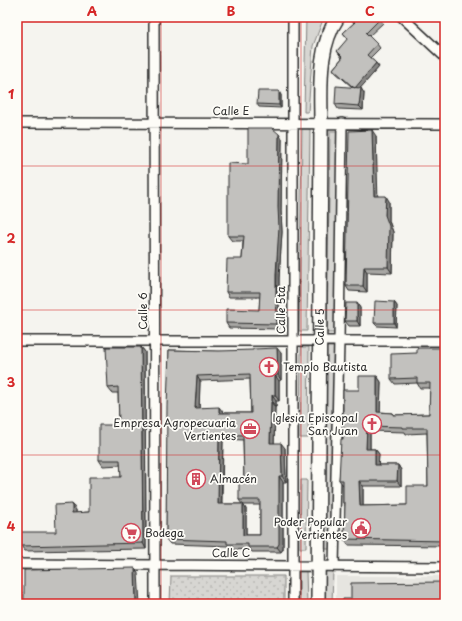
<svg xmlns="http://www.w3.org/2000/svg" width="462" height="621" font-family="'Playpen Sans',sans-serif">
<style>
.built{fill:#e6e5e0}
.green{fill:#d7d6d2;stroke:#81807e}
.park{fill:url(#park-dots);stroke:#81807e}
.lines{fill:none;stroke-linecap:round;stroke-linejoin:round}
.minor-casing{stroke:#2b2b2b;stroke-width:12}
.secondary-casing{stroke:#2b2b2b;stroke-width:16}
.minor{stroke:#fdfcf7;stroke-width:9}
.secondary{stroke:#fdfcf7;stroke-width:13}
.wall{fill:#a7a6a3;stroke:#2b2b2b;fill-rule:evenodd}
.shaded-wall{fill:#888785;stroke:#2b2b2b}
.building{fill:#c2c1be;stroke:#2b2b2b;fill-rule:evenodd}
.grid{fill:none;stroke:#d62828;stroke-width:1;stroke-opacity:0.55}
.labels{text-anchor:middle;stroke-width:3.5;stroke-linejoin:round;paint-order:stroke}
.street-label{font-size:11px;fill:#2b2b2b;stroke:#fdfcf7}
.poi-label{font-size:11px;fill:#2b2b2b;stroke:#fdfcf7;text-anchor:start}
.neatline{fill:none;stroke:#d62828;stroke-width:1.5}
.grid-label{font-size:13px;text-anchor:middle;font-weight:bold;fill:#d62828}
</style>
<defs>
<pattern id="park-dots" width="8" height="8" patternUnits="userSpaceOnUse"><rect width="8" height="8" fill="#d7d6d2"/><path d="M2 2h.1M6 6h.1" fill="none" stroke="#b9b8b4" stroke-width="1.8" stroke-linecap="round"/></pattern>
</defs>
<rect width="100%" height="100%" fill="#f5f4ef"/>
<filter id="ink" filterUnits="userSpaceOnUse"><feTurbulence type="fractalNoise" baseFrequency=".025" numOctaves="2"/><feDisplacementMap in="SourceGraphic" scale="8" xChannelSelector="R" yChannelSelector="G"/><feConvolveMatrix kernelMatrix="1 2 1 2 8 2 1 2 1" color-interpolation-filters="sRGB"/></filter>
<g filter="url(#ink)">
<!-- built -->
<path class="built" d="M 336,576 L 445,576 L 445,604 L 336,604 Z"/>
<!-- green -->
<path class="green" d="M 306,17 L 324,17 L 313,46 L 308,112 L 304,112 Z
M 302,129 L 310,129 L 307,331 L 299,331 Z
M 330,131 L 338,131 L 335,333 L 327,333 Z
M 301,347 L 309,347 L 308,438 L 300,438 Z
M 326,347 L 334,347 L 331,549 L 323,549 Z
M 301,480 L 307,480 L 306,548 L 300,548 Z
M 325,570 L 333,570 L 332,604 L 324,604 Z
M 299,571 L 306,571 L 307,604 L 299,604 Z"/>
<!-- park -->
<path class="park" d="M 171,576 L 284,576 L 284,604 L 170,604 Z"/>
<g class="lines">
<defs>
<path id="minor" d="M 154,17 L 155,604
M 402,17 L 445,57
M 17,123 L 445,124
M 17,341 L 445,341
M 17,564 L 445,567
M 334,566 L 339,341 L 342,123
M 293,604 L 293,17"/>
<g id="secondary">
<path id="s1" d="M 318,604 L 321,123 C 321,87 317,48 338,17"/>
</g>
</defs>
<!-- minor casing -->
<use href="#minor" class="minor-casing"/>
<!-- secondary casing -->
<use href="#secondary" class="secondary-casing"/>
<!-- minor -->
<use href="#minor" class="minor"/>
<!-- secondary -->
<use href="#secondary" class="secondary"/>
</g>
<!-- wall -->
<path class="wall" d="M 350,17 L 380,19 L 383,23 L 369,36 L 377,44 L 380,48 L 370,58 L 376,63 L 379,67 L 360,88 L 364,93 L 363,110 L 338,109 L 335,104 L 352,87 L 335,72 L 333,69 L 342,58 L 337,51 L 348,39 L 343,33 L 354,23 Z
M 281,95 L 281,108 L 259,107 L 257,104 Z
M 376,136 L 377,196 L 389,201 L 389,221 L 393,232 L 392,273 L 367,272 L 367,292 L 349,291 L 346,286 Z
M 282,139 L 281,211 L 282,232 L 279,278 L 279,329 L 229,328 L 226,323 L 259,310 L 260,297 L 229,297 L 226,292 L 242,259 L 243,241 L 232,241 L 228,236 L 248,164 Z
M 394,302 L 397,306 L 396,327 L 377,326 L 374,323 Z
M 357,303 L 360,308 L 360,326 L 349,326 L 345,321 Z
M 141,347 L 145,352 L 146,549 L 25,551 L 21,546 L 56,532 L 76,510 L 76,513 L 89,512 L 121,477 L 121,465 L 103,466 L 99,460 L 119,425 L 118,393 L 112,393 L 108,388 Z
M 445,348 L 445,546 L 348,545 L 344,539 L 345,506 L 343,503 L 343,485 L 339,480 L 343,439 L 359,390 L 377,376 L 381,382 L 380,412 L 393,413 L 395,415 L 429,414 L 430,388 L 420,388 L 417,383 L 395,384 L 391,379 L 417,353 ZM 370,431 L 405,432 L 406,434 L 427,433 L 428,486 L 407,505 L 363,506 L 363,486 L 401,486 L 401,470 L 398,465 L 378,465 L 379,454 L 375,449 L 370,449 Z
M 169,350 L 281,353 L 281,380 L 279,381 L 279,401 L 276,401 L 276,407 L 275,407 L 274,443 L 285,448 L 286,482 L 283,482 L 283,549 L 281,552 L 252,552 L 250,549 L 231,550 L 229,546 L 170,544 L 166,539 ZM 250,379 L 251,413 L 223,413 L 199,407 L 200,381 ZM 223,439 L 243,440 L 244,481 L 239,500 L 242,504 L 222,504 ZM 243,505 L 260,505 L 260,535 L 246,535 L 246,509 Z"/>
<!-- shaded-wall -->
<path class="shaded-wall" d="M 376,63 L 379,67 L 357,92 L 354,88 Z
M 361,88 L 364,93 L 363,110 L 359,106 Z
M 279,91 L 281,95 L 281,108 L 279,105 Z
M 372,130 L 376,136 L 378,201 L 374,196 Z
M 279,134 L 282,139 L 281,211 L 282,232 L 279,278 L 279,329 L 276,324 Z
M 386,196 L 389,201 L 389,221 L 393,232 L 392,273 L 388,267 L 385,215 Z
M 364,267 L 367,272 L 367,292 L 363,286 Z
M 394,302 L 397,306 L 396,327 L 394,323 Z
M 357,303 L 360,308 L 360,326 L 357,321 Z
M 141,347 L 145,352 L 146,549 L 143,543 Z
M 277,348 L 281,353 L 281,380 L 278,375 Z
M 275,375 L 279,381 L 279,401 L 275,395 Z
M 197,376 L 200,381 L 199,413 L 195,408 Z
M 377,376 L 381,382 L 380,417 L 377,412 Z
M 272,395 L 276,401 L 276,407 L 272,402 Z
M 271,402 L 275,407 L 274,448 L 270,443 Z
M 219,407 L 223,412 L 223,418 L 219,413 Z
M 367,426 L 370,431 L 370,454 L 366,449 Z
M 219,434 L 223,439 L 221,509 L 218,504 Z
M 281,443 L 285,448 L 286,482 L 282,476 Z
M 375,449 L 379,454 L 378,470 L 375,465 Z
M 398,465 L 401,470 L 401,486 L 397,481 Z
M 279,476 L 283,482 L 283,549 L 281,552 L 277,547 Z
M 359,481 L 363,486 L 363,511 L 360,506 Z
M 72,504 L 76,510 L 76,518 L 72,513 Z
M 243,504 L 246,509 L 246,541 L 243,535 Z
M 135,568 L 138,573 L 140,604 L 136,604 Z"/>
<!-- building -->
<path class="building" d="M 350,17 L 378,17 L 380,19 L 366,33 L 377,44 L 367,55 L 376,63 L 355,88 L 353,87 L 333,69 L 343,57 L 337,51 L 348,38 L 343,33 L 355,22 Z
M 336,86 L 361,88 L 359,106 L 335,104 Z
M 258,91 L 279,91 L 279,105 L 257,104 Z
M 248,128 L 272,128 L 279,134 L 278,207 L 279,227 L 276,274 L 276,324 L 226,323 L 226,309 L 259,310 L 260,292 L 226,292 L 227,259 L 242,259 L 244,236 L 228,236 L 228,163 L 248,164 Z
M 372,130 L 374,196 L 386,196 L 385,215 L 389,226 L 388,267 L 364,267 L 363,286 L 346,286 L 349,131 Z
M 375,301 L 394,302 L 394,323 L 374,323 Z
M 346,303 L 357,303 L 357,321 L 345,321 Z
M 106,347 L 141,347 L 143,543 L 21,546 L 21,532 L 56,532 L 55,505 L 72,504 L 72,513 L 89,512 L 89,477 L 121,477 L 120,460 L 99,460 L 99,425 L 119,425 L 118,387 L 108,388 Z
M 277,348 L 278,375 L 275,375 L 275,395 L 272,395 L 272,402 L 271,402 L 270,443 L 281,443 L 282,476 L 279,476 L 279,544 L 277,547 L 248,547 L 248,544 L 227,544 L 227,541 L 166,539 L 167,406 L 169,350 L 219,351 L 253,350 L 253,349 ZM 250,374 L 251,413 L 219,413 L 219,407 L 195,408 L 197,376 ZM 219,434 L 243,435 L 244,481 L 239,481 L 239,500 L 260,500 L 260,535 L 243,535 L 243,504 L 218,504 Z
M 417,348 L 445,348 L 445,541 L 344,539 L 345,503 L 343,503 L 343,480 L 339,480 L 341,439 L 343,439 L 343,390 L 359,390 L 359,376 L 377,376 L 377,412 L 393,413 L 393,415 L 429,414 L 430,383 L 417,383 L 417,378 L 391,379 L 391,354 L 417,353 ZM 367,426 L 403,427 L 403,428 L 427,428 L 428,486 L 407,486 L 407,505 L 360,506 L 359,481 L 397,481 L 398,465 L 375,465 L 375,449 L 366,449 Z
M 135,568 L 136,604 L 24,604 L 24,570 Z
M 445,582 L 445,604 L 343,604 L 343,599 L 351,599 L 351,583 Z"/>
</g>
<!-- grid -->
<path class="grid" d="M 161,17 L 161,604M 301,17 L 301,604M 17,166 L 445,166M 17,310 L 445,310M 17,455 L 445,455"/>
<!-- icons -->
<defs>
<symbol id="church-ring" viewBox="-11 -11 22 22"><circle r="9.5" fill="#fdfcf7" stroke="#d1495b" stroke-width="1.5"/><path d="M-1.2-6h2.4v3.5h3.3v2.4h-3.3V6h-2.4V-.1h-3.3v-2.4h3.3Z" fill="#d1495b"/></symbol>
<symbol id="office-ring" viewBox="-11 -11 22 22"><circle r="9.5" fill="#fdfcf7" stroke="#d1495b" stroke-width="1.5"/><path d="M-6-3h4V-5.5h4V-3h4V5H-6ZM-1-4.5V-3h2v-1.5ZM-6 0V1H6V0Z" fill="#d1495b"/></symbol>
<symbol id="building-ring" viewBox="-11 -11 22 22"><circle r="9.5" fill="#fdfcf7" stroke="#d1495b" stroke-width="1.5"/><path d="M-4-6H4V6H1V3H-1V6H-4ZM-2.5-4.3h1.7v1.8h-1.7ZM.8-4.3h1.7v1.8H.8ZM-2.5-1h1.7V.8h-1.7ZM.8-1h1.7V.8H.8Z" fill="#d1495b"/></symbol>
<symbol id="civic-ring" viewBox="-11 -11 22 22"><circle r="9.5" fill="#fdfcf7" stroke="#d1495b" stroke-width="1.5"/><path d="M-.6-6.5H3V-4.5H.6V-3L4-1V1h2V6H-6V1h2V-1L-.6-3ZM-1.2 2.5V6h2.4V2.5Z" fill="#d1495b"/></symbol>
<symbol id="supermarket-ring" viewBox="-11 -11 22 22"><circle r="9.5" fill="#fdfcf7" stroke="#d1495b" stroke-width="1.5"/><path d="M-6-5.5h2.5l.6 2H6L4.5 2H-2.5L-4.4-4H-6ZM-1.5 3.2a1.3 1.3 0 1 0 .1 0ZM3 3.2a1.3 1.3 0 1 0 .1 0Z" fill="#d1495b"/></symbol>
</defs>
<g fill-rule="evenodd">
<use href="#church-ring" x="258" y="356" width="22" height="22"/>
<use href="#church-ring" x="361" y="413" width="22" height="22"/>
<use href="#office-ring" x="239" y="418" width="22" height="22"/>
<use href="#building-ring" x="185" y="468" width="22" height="22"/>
<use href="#civic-ring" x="350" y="517" width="22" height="22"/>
<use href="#supermarket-ring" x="120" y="522" width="22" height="22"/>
</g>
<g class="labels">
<!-- street labels -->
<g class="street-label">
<text x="231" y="115">Calle E</text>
<text transform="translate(281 310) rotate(-90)" y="4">Calle 5ta</text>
<text transform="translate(143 311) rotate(-90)" y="4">Calle 6</text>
<text dy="4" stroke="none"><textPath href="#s1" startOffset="277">Calle 5</textPath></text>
<text x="231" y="557">Calle C</text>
</g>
<!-- poi labels -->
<g class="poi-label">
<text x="283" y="371">Templo Bautista</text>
<text x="358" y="422" text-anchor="end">Iglesia Episcopal<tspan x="358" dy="13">San Juan</tspan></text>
<text x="236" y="427" text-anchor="end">Empresa Agropecuaria<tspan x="236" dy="13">Vertientes</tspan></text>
<text x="210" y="483">Almacén</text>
<text x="347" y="526" text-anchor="end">Poder Popular<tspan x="347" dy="13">Vertientes</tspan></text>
<text x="145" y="537">Bodega</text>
</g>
</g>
<!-- margin -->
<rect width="462" height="621" fill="none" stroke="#fdfcf7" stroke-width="44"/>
<rect x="22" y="22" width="418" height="577" class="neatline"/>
<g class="grid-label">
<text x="92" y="16">A</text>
<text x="231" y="16">B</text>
<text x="370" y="16">C</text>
<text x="11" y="99">1</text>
<text x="11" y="243">2</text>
<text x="11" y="387">3</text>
<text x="11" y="531">4</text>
</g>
</svg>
